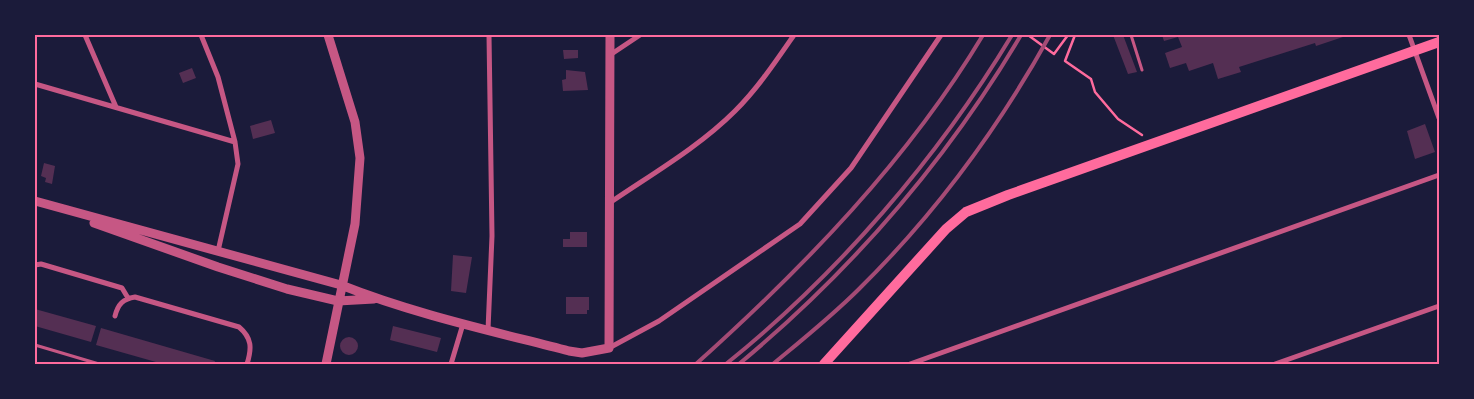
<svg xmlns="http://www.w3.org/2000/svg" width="1474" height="399" font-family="Lato,sans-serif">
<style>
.building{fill:#542f53}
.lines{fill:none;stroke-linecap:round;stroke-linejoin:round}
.path{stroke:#ff6b9d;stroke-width:2.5}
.service{stroke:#c65784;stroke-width:3}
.minor{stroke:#c65784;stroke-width:5}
.tertiary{stroke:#c65784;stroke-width:9}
.secondary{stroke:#ff6b9d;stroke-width:10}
.rail{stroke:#a44b75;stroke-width:4}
.neatline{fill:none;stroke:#ff6b9d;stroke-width:2}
</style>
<rect width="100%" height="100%" fill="#1b1b3a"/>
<!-- building -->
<path class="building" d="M 1113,35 L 1123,35 L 1137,72 L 1128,74 Z
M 1162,35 L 1349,35 L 1316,46 L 1315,43 L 1239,67 L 1241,72 L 1218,79 L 1213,63 L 1189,71 L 1186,63 L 1170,68 L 1165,53 L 1182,47 L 1178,37 L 1164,41 Z
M 563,50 L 578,50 L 578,58 L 564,59 Z
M 192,68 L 196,78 L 183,83 L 179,73 Z
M 566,70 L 585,72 L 588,90 L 563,91 L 562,80 L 566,79 Z
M 271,120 L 275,133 L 253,139 L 250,126 Z
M 1425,124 L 1435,152 L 1415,159 L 1407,131 Z
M 44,163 L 55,166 L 52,184 L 45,182 L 46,178 L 41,176 Z
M 570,232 L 587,232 L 587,247 L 563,247 L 563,239 L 570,239 Z
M 453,255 L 472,257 L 466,293 L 451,291 Z
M 566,297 L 589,297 L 589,310 L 587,310 L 587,314 L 566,314 Z
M 35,309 L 96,326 L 91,342 L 35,326 Z
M 393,326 L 441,338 L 437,352 L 390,340 Z
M 101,328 L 215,361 L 214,364 L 163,364 L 96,345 Z
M340 346a9 9 0 1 1 18 0a9 9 0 1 1-18 0Z"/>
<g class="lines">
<!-- path -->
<path class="path" d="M 1028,35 L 1054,54 L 1068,35
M 1075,35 L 1065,61 L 1091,79 L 1095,92 L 1118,119 L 1142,135"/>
<!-- service -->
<path class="service" d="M 1131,35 L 1142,70
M 35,345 L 99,364"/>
<!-- minor -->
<path class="minor" d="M 85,35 L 116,107
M 201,35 L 218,77 L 235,142 L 238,164 L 218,251
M 1409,35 L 1439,118
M 610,55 L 640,35
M 35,84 L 235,142
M 611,202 C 652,174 699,147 735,111 C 758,88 776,61 794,35
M 35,265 L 41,264 L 122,288 L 128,298
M 115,316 C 118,304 123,299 135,297 L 239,327 C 252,338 252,348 247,364
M 488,330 L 492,236 L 489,35
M 609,348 L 659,321 L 800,224 L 851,168 L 941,35
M 451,364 L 463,324
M 910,364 L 1439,175
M 1275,364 L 1439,306"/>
<!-- tertiary -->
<path class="tertiary" d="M 35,201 L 341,285 C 414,314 492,331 569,351 L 582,353 L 609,348 L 610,35
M 94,223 L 218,267 L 287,289 L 338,301 L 374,299
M 326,364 L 355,224 L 360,158 L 355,122 L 328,35"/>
<!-- secondary -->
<path class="secondary" d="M 824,364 L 946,229 L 966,212 L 1008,195 L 1439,42"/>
<!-- rail -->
<path class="rail" d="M 696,364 C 804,267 908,160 983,35
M 726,364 C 839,273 937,159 1012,35
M 739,364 C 851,271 947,160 1021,35
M 773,364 C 802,340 832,316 859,289 C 935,214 998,129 1050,35"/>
</g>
<!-- border -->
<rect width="1474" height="399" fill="none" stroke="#1b1b3a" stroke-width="72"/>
<rect x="36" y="36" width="1402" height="327" class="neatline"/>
</svg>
